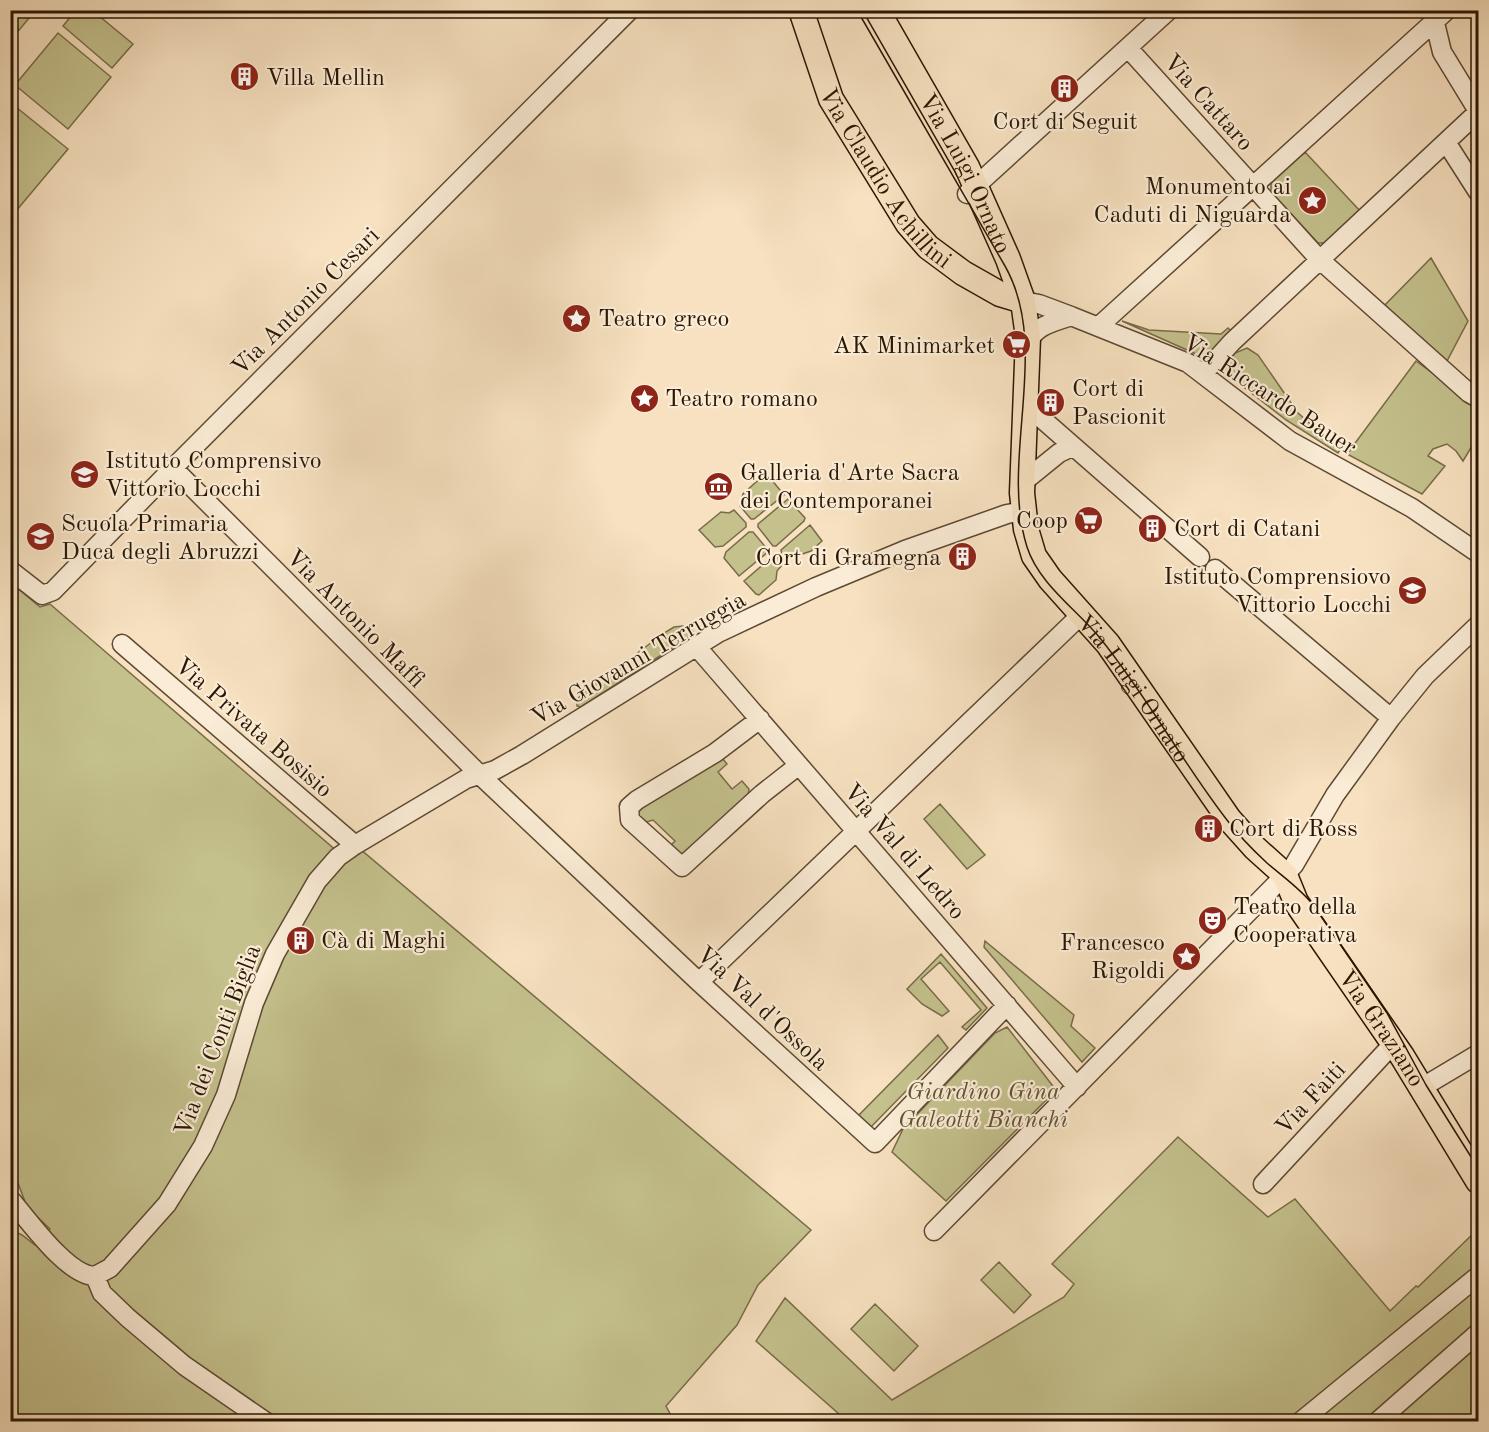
<svg xmlns="http://www.w3.org/2000/svg" width="1489" height="1432" font-family="'Old Standard TT',serif">
<style>
.green{fill:#c4c18d;stroke:#786c48;stroke-width:1.5}
.lines{fill:none;stroke-linecap:round;stroke-linejoin:round}
.minor-casing{stroke:#5e4932;stroke-width:21}
.major-casing{stroke:#2b1602;stroke-width:27}
.minor{stroke:#faecd6;stroke-width:18}
.major{stroke:#f7e1c0;stroke-width:24}
.tram{stroke:#2b1602;stroke-width:1.5}
.labels{text-anchor:middle;stroke-width:4.5;stroke-linejoin:round;paint-order:stroke}
.poi-label{font-size:24px;fill:#2b1602;stroke:#faecd6;text-anchor:start}
.street-label{font-size:24px;fill:#2b1602;stroke:#faecd6}
.park-label{font-size:24px;font-style:italic;fill:#615233;stroke:#faecd6}
</style>
<rect width="100%" height="100%" fill="#f7e1c0"/>
<filter id="stains"><feTurbulence type="fractalNoise" baseFrequency=".00333" numOctaves="4"/><feColorMatrix values="0 0 0 0 .2 0 0 0 0 .09 0 0 0 0 .02 0 0 0 .5 -.17"/></filter>
<radialGradient id="worn" r=".72"><stop offset=".6" stop-color="#630" stop-opacity="0"/><stop offset="1" stop-color="#630" stop-opacity=".3"/></radialGradient>
<!-- green -->
<path class="green" d="M 76,10 L 93,11 L 133,44 L 112,68 L 63,26 Z
M 10,11 L 11,10 L 35,11 L 15,35 L 11,31 Z
M 58,33 L 111,77 L 68,129 L 15,85 Z
M 11,103 L 68,149 L 11,217 Z
M 1305,152 L 1361,212 L 1327,243 L 1318,243 L 1271,192 L 1271,183 Z
M 1431,258 L 1468,321 L 1447,361 L 1383,307 Z
M 1122,321 L 1149,330 L 1221,334 L 1228,328 L 1233,333 L 1205,358 Z
M 1247,348 L 1258,355 L 1298,413 L 1340,450 L 1338,453 L 1286,420 L 1222,370 L 1235,353 Z
M 1416,361 L 1478,406 L 1478,436 L 1463,461 L 1456,451 L 1447,444 L 1433,449 L 1428,456 L 1445,466 L 1422,494 L 1347,454 Z
M 766,473 L 784,495 L 754,519 L 751,519 L 740,506 L 743,494 Z
M 788,499 L 805,518 L 804,521 L 776,546 L 773,546 L 758,527 L 758,524 Z
M 734,510 L 746,523 L 746,527 L 723,546 L 715,547 L 699,530 L 721,512 L 729,513 Z
M 810,525 L 822,541 L 811,551 L 785,560 L 782,556 L 781,550 Z
M 749,532 L 753,532 L 768,550 L 768,552 L 739,576 L 724,558 L 726,552 Z
M 772,557 L 779,558 L 783,564 L 777,571 L 776,580 L 759,595 L 756,594 L 744,581 Z
M 10,582 L 40,607 L 50,604 L 345,858 L 360,849 L 811,1230 L 758,1285 L 737,1325 L 666,1406 L 674,1421 L 11,1421 L 11,1230 L 22,1235 L 35,1245 L 50,1229 L 27,1207 L 18,1183 L 11,1174 Z
M 683,626 L 692,630 L 694,634 L 581,707 L 577,706 L 577,701 L 580,696 L 664,633 L 674,627 Z
M 722,758 L 727,764 L 718,772 L 732,789 L 742,781 L 749,789 L 748,796 L 682,855 L 668,848 L 675,841 L 653,820 L 643,823 L 638,818 L 637,809 Z
M 940,804 L 985,855 L 967,869 L 924,819 Z
M 985,941 L 1074,1015 L 1071,1026 L 1095,1048 L 1082,1062 L 984,947 Z
M 941,954 L 987,1008 L 966,1030 L 962,1027 L 981,1010 L 940,962 L 921,979 L 949,1011 L 942,1016 L 922,1004 L 907,989 Z
M 1007,1027 L 1056,1090 L 946,1201 L 892,1152 L 903,1129 L 995,1033 Z
M 938,1035 L 948,1048 L 871,1127 L 858,1116 Z
M 1178,1137 L 1268,1217 L 1295,1199 L 1390,1311 L 1416,1286 L 1418,1287 L 1478,1229 L 1478,1421 L 847,1421 L 756,1341 L 785,1298 L 892,1400 L 1064,1297 L 1074,1284 L 1052,1264 Z
M 999,1262 L 1031,1295 L 1014,1313 L 981,1280 Z
M 875,1304 L 918,1346 L 894,1371 L 851,1329 Z"/>
<g class="lines">
<defs>
<path id="minor" d="M 1435,23 L 1442,52 L 1478,111
M 1128,48 L 1319,259 L 1469,393 L 1478,398
M 1446,142 L 1478,192
M 967,194 L 1169,10
M 1023,301 L 1039,304 L 1071,316 L 1188,363 L 1290,441 L 1412,508 L 1478,553
M 1098,327 L 1447,10
M 1028,344 C 1034,325 1055,322 1071,316
M 1203,374 L 1232,342 L 1478,112
M 1025,404 L 1200,557
M 173,468 L 481,776 L 699,982 L 875,1143 L 1007,1005
M 1022,483 L 1059,453 L 1072,447
M 1215,569 L 1391,718
M 10,570 L 42,595 L 53,591 L 173,468 L 630,10
M 122,644 L 355,845
M 696,646 L 1077,1087
M 760,719 L 715,753 L 637,800 L 629,807 L 630,820 L 682,867 L 762,794 L 799,765
M 699,982 L 1082,614
M 1421,1088 L 1478,1054
M 1263,1184 L 1392,1045
M 12,1201 C 29,1221 68,1276 95,1276 L 110,1268 L 167,1204 L 203,1146 L 226,1095 L 254,1003 L 275,954 L 317,881 L 338,857 L 355,845 L 466,779 L 495,770 L 522,755 L 718,633 L 816,587 L 905,550 L 1007,514 L 1024,511
M 934,1231 L 1283,877 L 1294,865 L 1335,795 L 1391,718 L 1425,676 L 1478,625
M 95,1276 L 102,1293 L 127,1317 L 185,1366 L 266,1422
M 1300,1422 L 1478,1276
M 1377,1422 L 1478,1333"/>
<g id="major">
<path id="s1" d="M 801,10 L 831,99 L 908,224 L 928,247 L 963,273 L 1000,294 L 1023,301"/>
<path id="s2" d="M 877,10 L 967,167 L 1008,259 L 1023,301 L 1028,337 L 1022,493 L 1026,529 L 1034,556 L 1050,579 L 1108,644 L 1229,819 L 1255,848 L 1285,875 L 1296,902 L 1402,1056 L 1478,1181"/>
</g>
</defs>
<!-- minor casing -->
<use href="#minor" class="minor-casing"/>
<!-- major casing -->
<use href="#major" class="major-casing"/>
<!-- minor -->
<use href="#minor" class="minor"/>
<!-- major -->
<use href="#major" class="major"/>
<!-- tram -->
<path class="tram" id="s3" d="M 857,10 L 1005,266 C 1052,349 999,458 1027,547 C 1039,584 1076,609 1100,638 C 1147,696 1182,762 1227,820 C 1239,836 1253,850 1267,863 C 1283,877 1301,889 1314,906 L 1387,1013 L 1426,1085 L 1478,1168"/>
</g>
<!-- icons -->
<defs>
<symbol id="building-disc" viewBox="-11 -11 22 22"><circle r="9.5" fill="#8f2418" stroke="#faecd6"/><path d="M-4-6H4V6H1V3H-1V6H-4ZM-2.5-4.3h1.7v1.8h-1.7ZM.8-4.3h1.7v1.8H.8ZM-2.5-1h1.7V.8h-1.7ZM.8-1h1.7V.8H.8Z" fill="#fff"/></symbol>
<symbol id="sight-disc" viewBox="-11 -11 22 22"><circle r="9.5" fill="#8f2418" stroke="#faecd6"/><path d="M0-6L1.8-2.2L6-1.7L2.9 1.2L3.7 5.4L0 3.3L-3.7 5.4L-2.9 1.2L-6-1.7L-1.8-2.2Z" fill="#fff"/></symbol>
<symbol id="supermarket-disc" viewBox="-11 -11 22 22"><circle r="9.5" fill="#8f2418" stroke="#faecd6"/><path d="M-6-5.5h2.5l.6 2H6L4.5 2H-2.5L-4.4-4H-6ZM-1.5 3.2a1.3 1.3 0 1 0 .1 0ZM3 3.2a1.3 1.3 0 1 0 .1 0Z" fill="#fff"/></symbol>
<symbol id="school-disc" viewBox="-11 -11 22 22"><circle r="9.5" fill="#8f2418" stroke="#faecd6"/><path d="M0-5L7-2L0 1L-7-2ZM-4 1L0 2.5L4 1V4Q0 6-4 4Z" fill="#fff"/></symbol>
<symbol id="museum-disc" viewBox="-11 -11 22 22"><circle r="9.5" fill="#8f2418" stroke="#faecd6"/><path d="M0-6L6-3V-2H-6V-3ZM-5-1h2V3h-2ZM-1-1h2V3h-2ZM3-1h2V3H3ZM-6 4H6V6H-6Z" fill="#fff"/></symbol>
<symbol id="theatre-disc" viewBox="-11 -11 22 22"><circle r="9.5" fill="#8f2418" stroke="#faecd6"/><path d="M-5-5.5Q0-4 5-5.5V0Q5 5 0 6Q-5 5-5 0ZM-3.3-2.5H-1v1.5H-3.3ZM1-2.5H3.3v1.5H1ZM-2.8 1Q0 5.5 2.8 1Z" fill="#fff"/></symbol>
</defs>
<g fill-rule="evenodd">
<use href="#building-disc" x="228" y="60" width="33" height="33"/>
<use href="#building-disc" x="1048" y="72" width="33" height="33"/>
<use href="#sight-disc" x="1296" y="184" width="33" height="33"/>
<use href="#sight-disc" x="560" y="302" width="33" height="33"/>
<use href="#supermarket-disc" x="1000" y="328" width="33" height="33"/>
<use href="#sight-disc" x="628" y="382" width="33" height="33"/>
<use href="#building-disc" x="1034" y="386" width="33" height="33"/>
<use href="#school-disc" x="68" y="458" width="33" height="33"/>
<use href="#museum-disc" x="702" y="470" width="33" height="33"/>
<use href="#supermarket-disc" x="1072" y="504" width="33" height="33"/>
<use href="#building-disc" x="1136" y="512" width="33" height="33"/>
<use href="#school-disc" x="24" y="520" width="33" height="33"/>
<use href="#building-disc" x="946" y="540" width="33" height="33"/>
<use href="#school-disc" x="1396" y="574" width="33" height="33"/>
<use href="#building-disc" x="1192" y="812" width="33" height="33"/>
<use href="#theatre-disc" x="1196" y="904" width="33" height="33"/>
<use href="#building-disc" x="284" y="924" width="33" height="33"/>
<use href="#sight-disc" x="1170" y="940" width="33" height="33"/>
</g>
<g class="labels">
<!-- poi labels -->
<g class="poi-label">
<text x="266" y="85">Villa Mellin</text>
<text x="1065" y="129" text-anchor="middle">Cort di Seguit</text>
<text x="1291" y="194" text-anchor="end">Monumento ai<tspan x="1291" dy="28">Caduti di Niguarda</tspan></text>
<text x="598" y="326">Teatro greco</text>
<text x="995" y="353" text-anchor="end">AK Minimarket</text>
<text x="1072" y="396">Cort di<tspan x="1072" dy="28">Pascionit</tspan></text>
<text x="665" y="406">Teatro romano</text>
<text x="105" y="468">Istituto Comprensivo<tspan x="105" dy="28">Vittorio Locchi</tspan></text>
<text x="740" y="480">Galleria d'Arte Sacra<tspan x="740" dy="28">dei Contemporanei</tspan></text>
<text x="1068" y="528" text-anchor="end">Coop</text>
<text x="61" y="531">Scuola Primaria<tspan x="61" dy="28">Duca degli Abruzzi</tspan></text>
<text x="1174" y="536">Cort di Catani</text>
<text x="941" y="565" text-anchor="end">Cort di Gramegna</text>
<text x="1391" y="584" text-anchor="end">Istituto Comprensiovo<tspan x="1391" dy="28">Vittorio Locchi</tspan></text>
<text x="1229" y="836">Cort di Ross</text>
<text x="1233" y="914">Teatro della<tspan x="1233" dy="28">Cooperativa</tspan></text>
<text x="321" y="948">Cà di Maghi</text>
<text x="1165" y="950" text-anchor="end">Francesco<tspan x="1165" dy="28">Rigoldi</tspan></text>
</g>
<!-- street labels -->
<g class="street-label">
<text transform="translate(1209 102) rotate(48)" y="8">Via Cattaro</text>
<text dy="8" stroke="none"><textPath href="#s2" startOffset="186">Via Luigi Ornato</textPath></text>
<text dy="8" stroke="none"><textPath href="#s1" startOffset="190">Via Claudio Achillini</textPath></text>
<text transform="translate(305 301) rotate(-45)" y="8">Via Antonio Cesari</text>
<text transform="translate(1270 394) rotate(33)" y="8">Via Riccardo Bauer</text>
<text transform="translate(356 618) rotate(45)" y="8">Via Antonio Maffi</text>
<text transform="translate(638 658) rotate(-30)" y="8">Via Giovanni Terruggia</text>
<text dy="8" stroke="none"><textPath href="#s3" startOffset="759">Via Luigi Ornato</textPath></text>
<text transform="translate(254 727) rotate(41)" y="8">Via Privata Bosisio</text>
<text transform="translate(905 851) rotate(49)" y="8">Via Val di Ledro</text>
<text transform="translate(763 1008) rotate(43)" y="8">Via Val d'Ossola</text>
<text dy="8" stroke="none"><textPath href="#s2" startOffset="1172">Via Graziano</textPath></text>
<text transform="translate(217 1040) rotate(-69)" y="8">Via dei Conti Biglia</text>
<text transform="translate(1310 1098) rotate(-47)" y="8">Via Faiti</text>
</g>
<!-- park labels -->
<g class="park-label">
<text x="983" y="1099">Giardino Gina<tspan x="983" dy="28">Galeotti Bianchi</tspan></text>
</g>
</g>
<!-- margin -->
<rect width="1489" height="1432" fill="none" stroke="#f7e1c0" stroke-width="36"/>
<rect x="12" y="12" width="1465" height="1408" fill="none" stroke="#2b1602" stroke-width="3"/>
<rect x="18" y="18" width="1453" height="1396" fill="none" stroke="#2b1602" stroke-width="1.5"/>
<rect width="100%" height="100%" filter="url(#stains)"/>
<rect width="100%" height="100%" fill="url(#worn)"/>
</svg>
